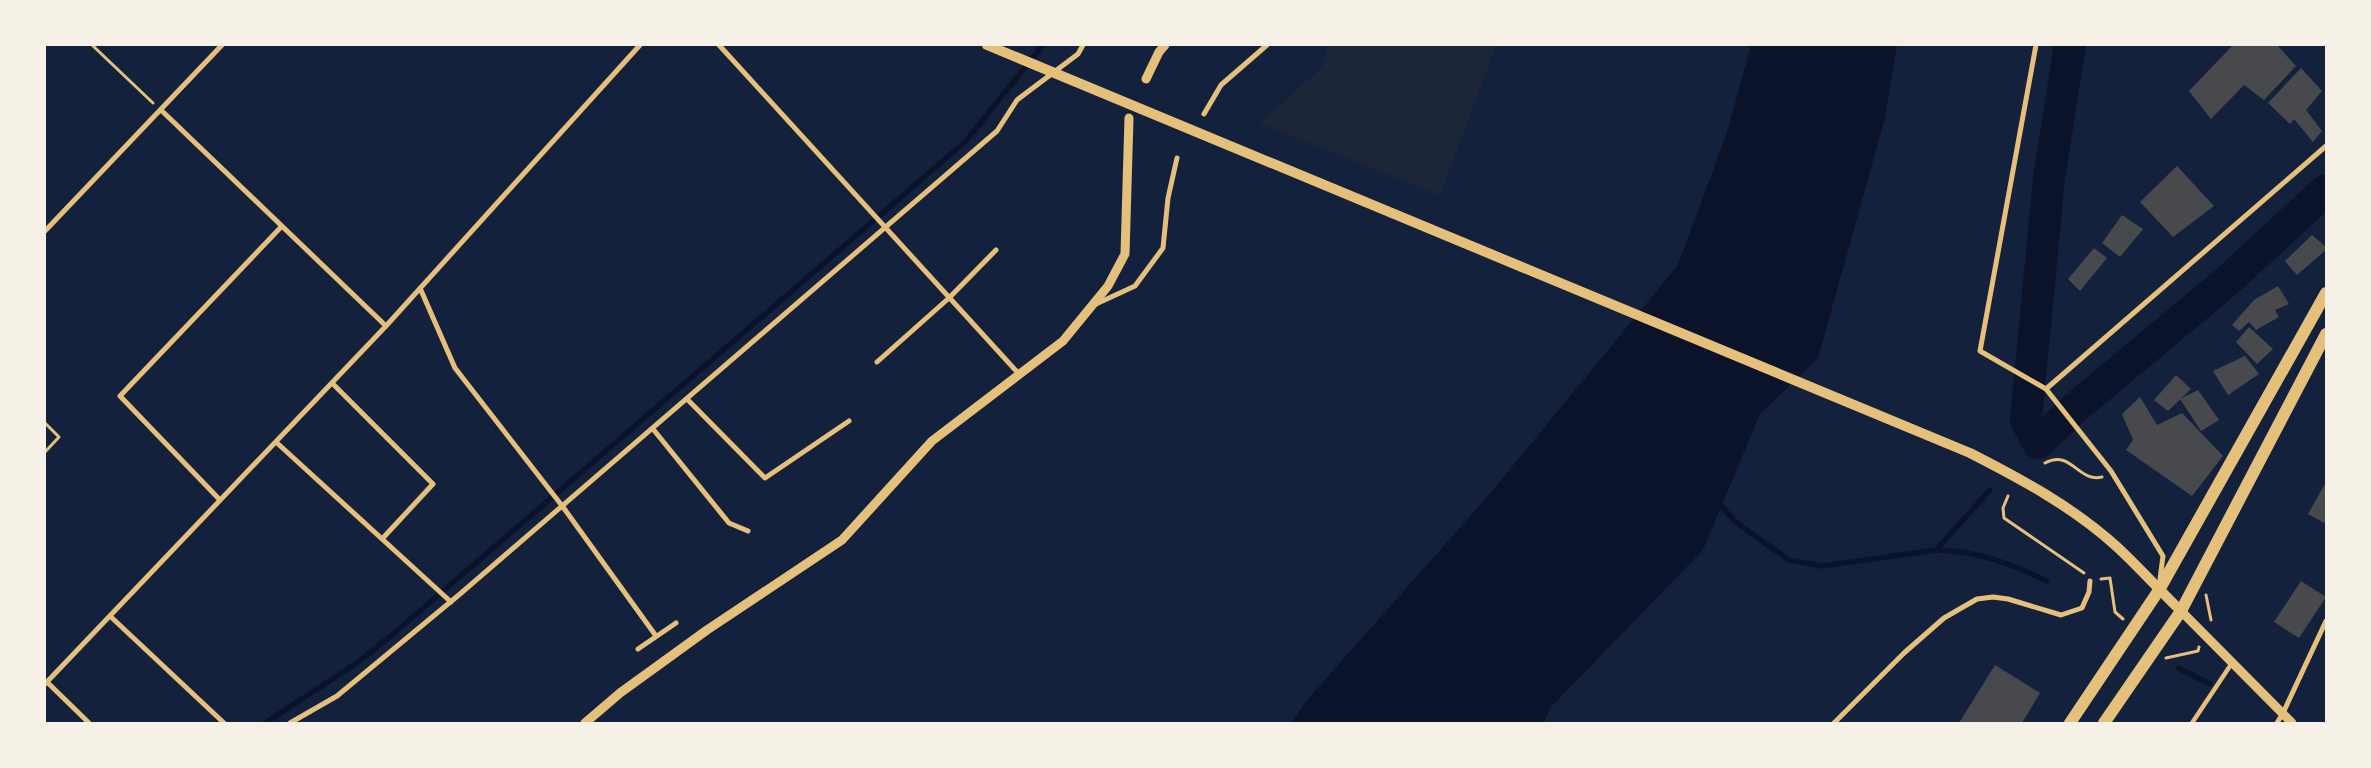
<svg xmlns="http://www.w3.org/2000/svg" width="2371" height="768" font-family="Jost,sans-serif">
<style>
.green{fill:#1d2539}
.water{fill:#0b132b}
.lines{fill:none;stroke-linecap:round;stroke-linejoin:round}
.stream{stroke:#0b132b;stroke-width:5.5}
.river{stroke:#0b132b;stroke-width:32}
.building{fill:#48494c}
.path{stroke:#e5c07b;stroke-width:3}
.pedestrian{stroke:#e5c07b;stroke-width:4.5}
.minor{stroke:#e5c07b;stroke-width:5}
.tertiary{stroke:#e5c07b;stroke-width:9}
.secondary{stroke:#e5c07b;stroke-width:10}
.trunk{stroke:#e5c07b;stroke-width:12}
</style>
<rect width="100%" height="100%" fill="#14213d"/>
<!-- green -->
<path class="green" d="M 1328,45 L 1496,45 L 1440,195 L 1260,124 L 1322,67 Z"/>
<!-- water -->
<path class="water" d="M 1751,45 L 1897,45 L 1885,118 L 1818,358 L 1760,414 L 1703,550 L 1550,708 L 1544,723 L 1291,723 L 1307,700 L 1487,497 L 1678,265 L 1727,132 Z"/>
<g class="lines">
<!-- stream -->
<path class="stream" d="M 2028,451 L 2038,443
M 1717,502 L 1737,523 L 1789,560 L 1822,566 L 1936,550 L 1990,490
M 1936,550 C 1979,551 2008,563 2047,581
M 2178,668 L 2210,684
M 265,723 L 354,665 L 392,635 L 966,141 L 1043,45"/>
<!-- river -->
<path class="river" d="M 2070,45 L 2049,178 L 2026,420 L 2038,443 L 2075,408 L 2226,282 L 2326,190"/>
</g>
<!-- building -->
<path class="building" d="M 2233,45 L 2277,45 L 2296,66 L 2264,100 L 2244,85 L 2211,119 L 2189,91 Z
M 2301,68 L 2322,91 L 2306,110 L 2322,131 L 2313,142 L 2294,119 L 2290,124 L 2268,103 Z
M 2177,166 L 2214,206 L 2173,237 L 2140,202 Z
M 2122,215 L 2143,229 L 2120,257 L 2102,243 Z
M 2312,235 L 2326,247 L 2326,250 L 2297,275 L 2285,261 Z
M 2094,248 L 2107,258 L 2080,291 L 2068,279 Z
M 2278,286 L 2289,304 L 2275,310 L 2279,317 L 2256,330 L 2249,322 L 2239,331 L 2232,325 L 2254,300 Z
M 2249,327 L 2273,349 L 2257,364 L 2236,342 Z
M 2245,356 L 2259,374 L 2228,395 L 2213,371 Z
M 2176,375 L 2191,389 L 2168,411 L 2154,400 Z
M 2198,390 L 2219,420 L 2201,431 L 2180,399 Z
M 2140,397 L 2157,425 L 2182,413 L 2223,456 L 2192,496 L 2126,450 L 2133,440 L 2122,414 Z
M 2326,482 L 2326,524 L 2308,514 Z
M 2301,581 L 2326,597 L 2299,638 L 2274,622 Z
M 1995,665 L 2040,693 L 2022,723 L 1959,723 Z"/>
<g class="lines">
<!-- path -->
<path class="path" d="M 92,45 L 153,103
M 45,423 L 59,437 L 45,452
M 2045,463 C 2072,449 2078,483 2102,477
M 2008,496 L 2003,508 L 2004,518 L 2084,573
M 2101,579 L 2110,578 L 2115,612 L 2123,619
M 2206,595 L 2211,620
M 2166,658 L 2198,651 L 2199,647"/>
<!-- pedestrian -->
<path class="pedestrian" d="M 2192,723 L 2232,663"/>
<!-- minor -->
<path class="minor" d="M 719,45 L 1019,374
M 2036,45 L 1980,351 L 2046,389 L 2111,471 L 2163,556 L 2160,579
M 161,110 L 386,326
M 1204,114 L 1221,85 L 1267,45
M 45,231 L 222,45
M 420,288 L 455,368 L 563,507 L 656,636
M 1096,304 L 1135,286 L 1163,248 L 1168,198 L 1177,158
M 877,362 L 949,298 L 996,250
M 332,383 L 433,484 L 382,539
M 2046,389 L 2326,146
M 687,399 L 765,478 L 849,421
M 653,429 L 729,523 L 748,531
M 276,442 L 451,602
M 220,500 L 120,396 L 282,226
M 110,616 L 224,723
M 638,649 L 676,623
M 47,682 L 89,723
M 45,684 L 386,326 L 640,45
M 290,723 L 337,696 L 460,594 L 997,131 L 1017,100 L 1078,54 L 1083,45
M 1834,723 L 1904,653 L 1944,618 L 1977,599 L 1993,597 L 2008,599 L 2061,615 L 2082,608 L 2089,592 L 2090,581
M 2277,723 L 2283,713 L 2326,621"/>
<!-- tertiary -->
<path class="tertiary" d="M 1146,79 L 1159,52 L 1165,45
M 2181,611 L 2292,723
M 585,723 L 620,693 L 707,630 L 842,540 L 932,441 L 1063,341 L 1108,286 L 1125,254 L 1129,118"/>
<!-- secondary -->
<path class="secondary" d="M 987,45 L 1970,453 C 2021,479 2073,507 2116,546 C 2138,566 2159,590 2181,611"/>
<!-- trunk -->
<path class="trunk" d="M 2070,723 L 2159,590 L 2326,293
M 2104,723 L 2181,611 L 2326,334"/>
</g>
<!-- border -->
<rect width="2371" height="768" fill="none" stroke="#f6f1e7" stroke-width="92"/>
</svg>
